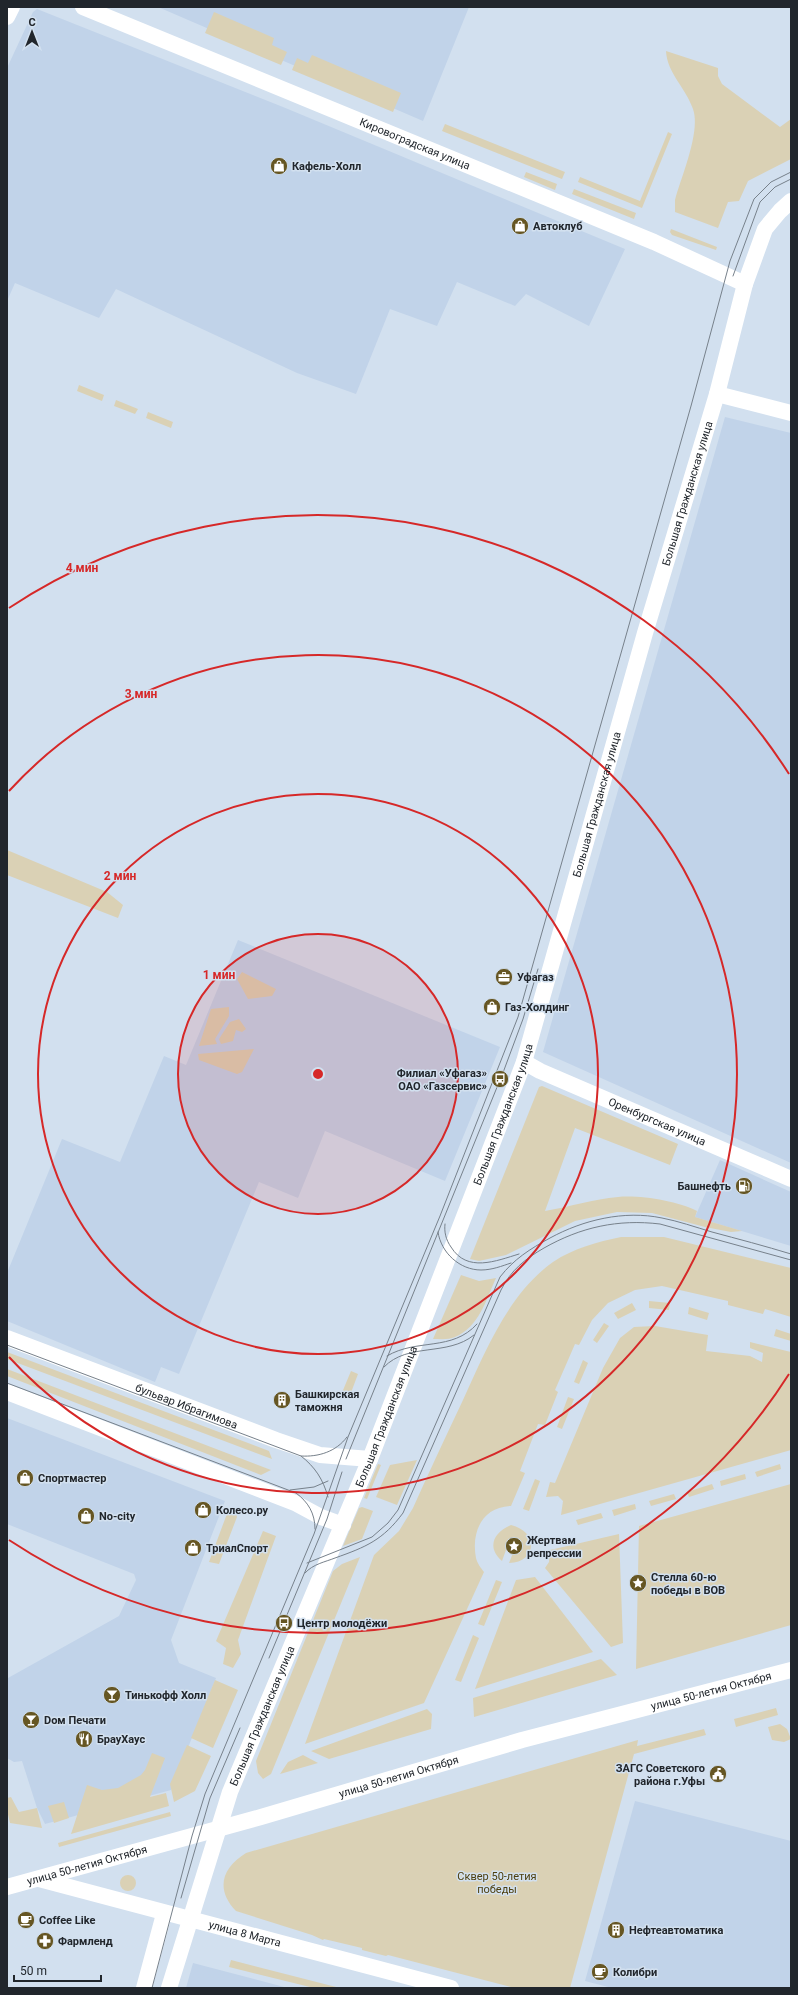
<svg xmlns="http://www.w3.org/2000/svg" width="798" height="1995" font-family="Roboto,sans-serif">
<style>
.built{fill:#c1d3e9}
.green{fill:#dad1b5}
.lines{fill:none;stroke-linecap:round;stroke-linejoin:round}
.secondary{stroke:#fff;stroke-width:16}
.tram{stroke:#77818b;stroke-width:1}
.ring{fill:none;stroke:#d62828;stroke-width:2}
.labels{text-anchor:middle;stroke-width:3;stroke-linejoin:round;paint-order:stroke}
.street-label{font-size:11px;fill:#21262c;stroke:#d2e0ef}
.poi-label{font-size:11px;font-weight:bold;fill:#21262c;stroke:#d2e0ef;text-anchor:start}
.park-label{font-size:11px;fill:#4e400f;stroke:#d2e0ef}
.centre{fill:#d62828;stroke:#d2e0ef;stroke-width:2}
.ring-label{font-size:12px;text-anchor:middle;font-weight:bold;fill:#d62828;stroke:#d2e0ef;stroke-width:3;stroke-linejoin:round;paint-order:stroke}
</style>
<rect width="100%" height="100%" fill="#d2e0ef"/>
<!-- built -->
<path class="built" d="M 158,7 L 469,7 L 423,121 Z
M 37,9 L 283,107 L 625,249 L 589,326 L 526,294 L 515,306 L 457,282 L 437,326 L 390,309 L 356,394 L 297,373 L 116,289 L 99,318 L 15,283 L 7,301 L 7,68 L 33,12 Z
M 725,417 L 791,433 L 791,1163 L 543,1052 Z
M 238,940 L 500,1047 L 445,1181 L 325,1131 L 298,1198 L 259,1182 L 179,1374 L 161,1367 L 155,1382 L 7,1321 L 7,1273 L 62,1139 L 120,1162 L 164,1056 L 186,1065 Z
M 720,1160 L 791,1192 L 791,1246 L 695,1217 Z
M 7,1418 L 225,1501 L 171,1640 L 179,1663 L 216,1678 L 171,1790 L 45,1824 L 37,1808 L 22,1761 L 14,1762 L 7,1758 L 7,1680 L 8,1678 L 119,1616 L 136,1580 L 134,1574 L 7,1524 Z
M 635,1801 L 791,1841 L 791,1988 L 612,1988 L 585,1981 Z
M 193,1963 L 288,1988 L 186,1988 Z"/>
<!-- green -->
<path class="green" d="M 214,12 L 274,38 L 272,45 L 287,52 L 281,65 L 205,33 Z
M 666,51 L 718,68 L 718,76 L 722,84 L 780,127 L 791,119 L 791,159 L 748,181 L 739,201 L 728,202 L 718,228 L 675,212 L 675,200 C 681,177 701,132 693,109 C 686,88 667,73 666,51 Z
M 312,55 L 401,93 L 393,112 L 292,70 L 297,58 L 308,63 Z
M 445,124 L 565,172 L 562,179 L 442,131 Z
M 668,132 L 672,134 L 642,208 L 578,182 L 580,177 L 640,201 Z
M 526,172 L 557,184 L 555,190 L 524,177 Z
M 574,189 L 636,213 L 634,219 L 572,194 Z
M 671,229 L 717,247 L 716,250 L 672,235 L 670,232 Z
M 79,385 L 104,395 L 102,401 L 77,391 Z
M 116,400 L 138,409 L 135,414 L 114,406 Z
M 148,412 L 173,422 L 171,428 L 146,418 Z
M 7,850 L 107,892 L 123,905 L 118,918 L 7,875 Z
M 242,972 L 276,989 L 272,996 L 248,999 L 237,979 Z
M 229,1007 L 229,1016 L 215,1039 L 217,1044 L 199,1046 L 211,1009 Z
M 239,1019 L 246,1029 L 242,1032 L 236,1030 L 233,1041 L 221,1044 L 219,1039 L 230,1022 Z
M 254,1049 L 242,1072 L 237,1074 L 199,1060 L 198,1054 Z
M 542,1086 L 678,1144 L 670,1165 L 575,1128 L 545,1211 C 569,1207 594,1199 618,1197 C 641,1195 677,1201 697,1211 L 695,1217 L 742,1231 L 731,1232 L 705,1227 L 652,1213 L 617,1212 L 575,1221 L 506,1255 L 479,1261 L 470,1259 L 539,1087 Z
M 621,1237 L 664,1237 L 791,1268 L 791,1317 L 765,1309 L 763,1314 L 728,1305 L 728,1301 L 662,1286 L 635,1290 L 608,1303 L 592,1320 L 579,1345 L 575,1344 L 555,1390 L 558,1392 L 545,1425 L 538,1424 L 520,1471 L 525,1473 L 511,1506 C 482,1507 471,1532 476,1558 C 477,1563 481,1568 484,1572 L 424,1703 L 305,1744 L 374,1555 L 399,1531 L 413,1508 C 429,1472 446,1436 463,1400 C 485,1352 508,1294 553,1262 C 574,1248 597,1242 621,1237 Z
M 461,1275 L 479,1281 L 496,1278 C 486,1300 479,1327 455,1337 C 449,1340 440,1339 433,1339 Z
M 649,1301 L 670,1303 L 669,1310 L 649,1308 Z
M 632,1303 L 636,1310 L 618,1319 L 614,1313 Z
M 689,1307 L 709,1313 L 707,1320 L 688,1314 Z
M 604,1323 L 609,1326 L 597,1343 L 593,1340 Z
M 655,1326 L 708,1335 L 706,1351 L 750,1356 L 762,1362 L 763,1353 L 750,1348 L 750,1342 L 791,1352 L 791,1450 L 561,1515 L 563,1501 L 558,1496 L 546,1497 L 550,1482 L 555,1483 L 603,1368 L 620,1338 L 634,1327 Z
M 776,1329 L 791,1334 L 791,1341 L 774,1336 Z
M 7,1352 L 269,1451 L 272,1459 L 7,1359 Z
M 583,1360 L 588,1363 L 579,1384 L 574,1382 Z
M 7,1369 L 271,1470 L 261,1475 L 7,1376 Z
M 351,1371 L 358,1374 L 349,1398 L 341,1395 Z
M 568,1397 L 574,1399 L 562,1429 L 557,1427 Z
M 417,1460 L 397,1505 L 376,1497 L 390,1465 Z
M 378,1464 L 381,1465 L 367,1499 L 364,1498 Z
M 780,1464 L 781,1469 L 757,1477 L 755,1472 Z
M 745,1474 L 746,1479 L 721,1486 L 720,1481 Z
M 535,1479 L 540,1481 L 529,1511 L 523,1509 Z
M 712,1484 L 714,1489 L 689,1497 L 687,1492 Z
M 791,1484 L 791,1625 L 636,1669 L 639,1526 Z
M 674,1494 L 676,1499 L 651,1506 L 649,1501 Z
M 635,1504 L 636,1509 L 614,1516 L 612,1510 Z
M 362,1507 L 373,1511 L 362,1539 L 343,1546 L 359,1508 Z
M 228,1511 L 236,1514 L 237,1517 L 219,1564 L 209,1562 Z
M 601,1513 L 603,1518 L 578,1525 L 576,1520 Z
M 511,1525 C 540,1532 536,1563 509,1563 L 513,1553 L 519,1549 L 519,1544 L 517,1542 L 509,1542 L 505,1546 L 506,1550 L 502,1561 C 486,1547 494,1532 511,1525 Z
M 263,1531 L 276,1536 L 238,1640 L 241,1654 L 233,1668 L 223,1664 L 226,1648 L 216,1641 Z
M 619,1534 L 623,1643 L 611,1647 L 545,1568 L 549,1562 L 550,1550 Z
M 360,1557 L 271,1774 L 263,1779 L 258,1773 L 256,1761 L 333,1571 L 342,1564 Z
M 535,1577 L 593,1652 L 475,1689 L 516,1580 Z
M 496,1580 L 502,1582 L 484,1626 L 478,1624 Z
M 473,1635 L 479,1638 L 461,1682 L 455,1680 Z
M 601,1659 L 617,1675 L 474,1717 L 473,1698 Z
M 215,1680 L 238,1690 L 213,1748 L 191,1738 Z
M 776,1708 L 778,1715 L 736,1727 L 734,1719 Z
M 427,1709 L 432,1714 L 431,1729 L 329,1759 L 311,1751 Z
M 780,1724 L 787,1729 L 791,1739 L 784,1742 L 772,1740 L 768,1727 Z
M 704,1729 L 706,1735 L 634,1754 L 570,1988 L 515,1988 L 388,1955 L 386,1956 L 362,1950 L 362,1948 L 324,1939 L 323,1940 L 312,1935 L 236,1911 C 215,1889 222,1868 246,1853 L 638,1740 L 637,1746 Z
M 187,1745 L 211,1756 L 195,1791 L 174,1802 L 170,1784 Z
M 152,1753 L 165,1758 L 150,1797 L 166,1793 L 169,1806 L 71,1834 L 87,1785 L 102,1790 L 118,1788 L 141,1775 L 145,1770 Z
M 303,1755 L 318,1763 L 280,1774 L 288,1762 Z
M 11,1797 L 19,1812 L 37,1808 L 42,1828 L 10,1823 L 7,1810 L 7,1798 Z
M 64,1802 L 69,1818 L 54,1823 L 48,1806 Z
M 170,1812 L 171,1816 L 59,1847 L 58,1843 Z
M120 1883a8 8 0 1 1 16 0a8 8 0 1 1-16 0Z
M 231,1960 L 340,1988 L 314,1988 L 229,1967 Z"/>
<g class="lines">
<!-- secondary -->
<g class="secondary">
<path id="s1" d="M 83,7 L 654,242 L 745,284"/>
<path d="M 7,17 L 12,7"/>
<path d="M 717,394 L 791,413"/>
<path id="s2" d="M 524,1062 L 540,1071 L 791,1179"/>
<path id="s3" d="M 7,1338 L 276,1440 L 320,1455 L 370,1459"/>
<path d="M 7,1392 L 295,1503 L 321,1517 L 343,1525"/>
<path id="s4" d="M 39,1879 L 451,1988"/>
<path id="s5" d="M 7,1887 L 261,1817 L 522,1740 L 791,1670"/>
<path d="M 144,1988 L 164,1914"/>
<path id="s6" d="M 169,1988 L 230,1792 L 370,1459 L 524,1062 L 645,633 L 717,394 L 745,284 L 765,229 L 780,211 L 791,201"/>
</g>
<!-- tram -->
<path class="tram" d="M 733,276 L 760,202 L 775,187 L 791,179
M 445,1224 C 444,1232 446,1240 451,1247 C 467,1273 496,1261 519,1254
M 438,1232 C 441,1253 460,1270 481,1270 C 492,1270 502,1266 511,1263
M 7,1345 L 301,1456 C 318,1457 336,1452 347,1437
M 387,1356 C 417,1338 452,1352 477,1324
M 384,1367 C 408,1342 447,1357 474,1335
M 7,1383 L 296,1493 C 308,1502 315,1513 315,1529
M 301,1456 C 315,1467 323,1479 328,1497
M 346,1459 L 504,1070 L 523,1019 L 538,969
M 290,1490 L 314,1487 L 328,1481
M 307,1563 L 372,1537 L 388,1523 L 398,1510 L 500,1277 C 514,1259 530,1249 550,1238 C 583,1220 624,1210 662,1218 C 678,1221 695,1227 712,1232 C 738,1239 765,1246 791,1254
M 305,1573 C 313,1564 325,1562 335,1558 C 366,1547 383,1540 403,1513 L 501,1290 C 511,1270 525,1259 544,1248 C 581,1227 618,1219 660,1224 L 791,1260
M 269,1658 L 327,1519 L 342,1472
M 181,1898 L 210,1798 L 240,1728
M 152,1988 L 192,1836 L 205,1794 L 314,1534 L 348,1437 L 440,1216 L 518,1017 L 691,406 L 730,261 L 754,199 L 771,182 L 791,172"/>
</g>
<!-- distance rings -->
<circle cx="318" cy="1074" r="140" fill="#d62828" fill-opacity=".12"/>
<g class="ring">
<circle cx="318" cy="1074" r="140"/>
<circle cx="318" cy="1074" r="280"/>
<path d="M9 791A419 419 0 1 1 9 1357"/>
<path d="M789 1374A559 559 0 0 1 9 1540M9 608A559 559 0 0 1 789 774"/>
</g>
<!-- icons -->
<defs>
<symbol id="shop-disc" viewBox="-11 -11 22 22"><circle r="9.5" fill="#665623" stroke="#d2e0ef"/><path d="M-5-2.5h2.3a2.7 3.5 0 0 1 5.4 0H5L5.5 6h-11ZM-1.5-2.5h3a1.5 2.3 0 0 0-3 0Z" fill="#fff"/></symbol>
<symbol id="office-disc" viewBox="-11 -11 22 22"><circle r="9.5" fill="#665623" stroke="#d2e0ef"/><path d="M-6-3h4V-5.5h4V-3h4V5H-6ZM-1-4.5V-3h2v-1.5ZM-6 0V1H6V0Z" fill="#fff"/></symbol>
<symbol id="bus-disc" viewBox="-11 -11 22 22"><circle r="9.5" fill="#665623" stroke="#d2e0ef"/><path d="M-5-6H5V4H4V6H2V4H-2V6H-4V4H-5ZM-3.5-4V0h7V-4ZM-3.5 1.2v1.5H-2V1.2ZM2 1.2v1.5H3.5V1.2Z" fill="#fff"/></symbol>
<symbol id="fuel-disc" viewBox="-11 -11 22 22"><circle r="9.5" fill="#665623" stroke="#d2e0ef"/><path d="M-5.5-6h7V0h2V4h1.3V-2.5L3-4.5l.8-.8L6-3V5H2.5V1h-1V6h-7ZM-4.2-4.7v3.2H.2V-4.7Z" fill="#fff"/></symbol>
<symbol id="building-disc" viewBox="-11 -11 22 22"><circle r="9.5" fill="#665623" stroke="#d2e0ef"/><path d="M-4-6H4V6H1V3H-1V6H-4ZM-2.5-4.3h1.7v1.8h-1.7ZM.8-4.3h1.7v1.8H.8ZM-2.5-1h1.7V.8h-1.7ZM.8-1h1.7V.8H.8Z" fill="#fff"/></symbol>
<symbol id="sight-disc" viewBox="-11 -11 22 22"><circle r="9.5" fill="#665623" stroke="#d2e0ef"/><path d="M0-6L1.8-2.2L6-1.7L2.9 1.2L3.7 5.4L0 3.3L-3.7 5.4L-2.9 1.2L-6-1.7L-1.8-2.2Z" fill="#fff"/></symbol>
<symbol id="bar-disc" viewBox="-11 -11 22 22"><circle r="9.5" fill="#665623" stroke="#d2e0ef"/><path d="M-6-5H6L.8 .8V4.5H3.5V6h-7V4.5H-.8V.8Z" fill="#fff"/></symbol>
<symbol id="restaurant-disc" viewBox="-11 -11 22 22"><circle r="9.5" fill="#665623" stroke="#d2e0ef"/><path d="M-5-6h1v4h1v-4h1v4h1v-4h1v5L-1.5 .5V6h-2V.5L-5-1ZM5-6V6H3V1.5H1.5Q1.5-4 5-6Z" fill="#fff"/></symbol>
<symbol id="civic-disc" viewBox="-11 -11 22 22"><circle r="9.5" fill="#665623" stroke="#d2e0ef"/><path d="M-.6-6.5H3V-4.5H.6V-3L4-1V1h2V6H-6V1h2V-1L-.6-3ZM-1.2 2.5V6h2.4V2.5Z" fill="#fff"/></symbol>
<symbol id="cafe-disc" viewBox="-11 -11 22 22"><circle r="9.5" fill="#665623" stroke="#d2e0ef"/><path d="M-5.5-4.5H6V0H3Q3 3.5 0 3.5H-2.5Q-5.5 3.5-5.5 0ZM3-3.2v2h1.7v-2ZM-6 4.5H4V6H-6Z" fill="#fff"/></symbol>
<symbol id="pharmacy-disc" viewBox="-11 -11 22 22"><circle r="9.5" fill="#665623" stroke="#d2e0ef"/><path d="M-2-6h4v4h4v4h-4v4h-4v-4h-4v-4h4Z" fill="#fff"/></symbol>
</defs>
<g fill-rule="evenodd">
<use href="#shop-disc" x="269" y="156" width="20" height="20"/>
<use href="#shop-disc" x="510" y="216" width="20" height="20"/>
<use href="#office-disc" x="494" y="967" width="20" height="20"/>
<use href="#shop-disc" x="482" y="997" width="20" height="20"/>
<use href="#bus-disc" x="490" y="1069" width="20" height="20"/>
<use href="#fuel-disc" x="734" y="1176" width="20" height="20"/>
<use href="#building-disc" x="272" y="1390" width="20" height="20"/>
<use href="#shop-disc" x="15" y="1468" width="20" height="20"/>
<use href="#shop-disc" x="193" y="1500" width="20" height="20"/>
<use href="#shop-disc" x="76" y="1506" width="20" height="20"/>
<use href="#sight-disc" x="504" y="1536" width="20" height="20"/>
<use href="#shop-disc" x="183" y="1538" width="20" height="20"/>
<use href="#sight-disc" x="628" y="1573" width="20" height="20"/>
<use href="#bus-disc" x="274" y="1613" width="20" height="20"/>
<use href="#bar-disc" x="102" y="1685" width="20" height="20"/>
<use href="#bar-disc" x="21" y="1710" width="20" height="20"/>
<use href="#restaurant-disc" x="74" y="1729" width="20" height="20"/>
<use href="#civic-disc" x="708" y="1764" width="20" height="20"/>
<use href="#cafe-disc" x="16" y="1910" width="20" height="20"/>
<use href="#building-disc" x="606" y="1920" width="20" height="20"/>
<use href="#pharmacy-disc" x="35" y="1931" width="20" height="20"/>
<use href="#cafe-disc" x="590" y="1962" width="20" height="20"/>
</g>
<g class="labels">
<!-- street labels -->
<g class="street-label">
<text dy="4" stroke="none"><textPath href="#s1" startOffset="359">Кировоградская улица</textPath></text>
<text dy="4" stroke="none"><textPath href="#s6" startOffset="1584">Большая Гражданская улица</textPath></text>
<text dy="4" stroke="none"><textPath href="#s6" startOffset="1260">Большая Гражданская улица</textPath></text>
<text dy="4" stroke="none"><textPath href="#s6" startOffset="936">Большая Гражданская улица</textPath></text>
<text dy="4" stroke="none"><textPath href="#s2" startOffset="146">Оренбургская улица</textPath></text>
<text dy="4" stroke="none"><textPath href="#s3" startOffset="192">бульвар Ибрагимова</textPath></text>
<text dy="4" stroke="none"><textPath href="#s6" startOffset="612">Большая Гражданская улица</textPath></text>
<text dy="4" stroke="none"><textPath href="#s5" startOffset="731">улица 50-летия Октября</textPath></text>
<text dy="4" stroke="none"><textPath href="#s6" startOffset="288">Большая Гражданская улица</textPath></text>
<text dy="4" stroke="none"><textPath href="#s5" startOffset="407">улица 50-летия Октября</textPath></text>
<text dy="4" stroke="none"><textPath href="#s5" startOffset="83">улица 50-летия Октября</textPath></text>
<text dy="4" stroke="none"><textPath href="#s4" startOffset="213">улица 8 Марта</textPath></text>
</g>
<!-- poi labels -->
<g class="poi-label">
<text x="292" y="170">Кафель-Холл</text>
<text x="533" y="230">Автоклуб</text>
<text x="517" y="981">Уфагаз</text>
<text x="505" y="1011">Газ-Холдинг</text>
<text x="487" y="1077" text-anchor="end">Филиал «Уфагаз»<tspan x="487" dy="13">ОАО «Газсервис»</tspan></text>
<text x="731" y="1190" text-anchor="end">Башнефть</text>
<text x="295" y="1398">Башкирская<tspan x="295" dy="13">таможня</tspan></text>
<text x="38" y="1482">Спортмастер</text>
<text x="216" y="1514">Колесо.ру</text>
<text x="99" y="1520">No-city</text>
<text x="527" y="1544">Жертвам<tspan x="527" dy="13">репрессии</tspan></text>
<text x="206" y="1552">ТриалСпорт</text>
<text x="651" y="1581">Стелла 60-ю<tspan x="651" dy="13">победы в ВОВ</tspan></text>
<text x="297" y="1627">Центр молодёжи</text>
<text x="125" y="1699">Тинькофф Холл</text>
<text x="44" y="1724">Dом Печати</text>
<text x="97" y="1743">БрауХаус</text>
<text x="705" y="1772" text-anchor="end">ЗАГС Советского<tspan x="705" dy="13">района г.Уфы</tspan></text>
<text x="39" y="1924">Coffee Like</text>
<text x="629" y="1934">Нефтеавтоматика</text>
<text x="58" y="1945">Фармленд</text>
<text x="613" y="1976">Колибри</text>
</g>
<!-- park labels -->
<g class="park-label">
<text x="497" y="1880">Сквер 50-летия<tspan x="497" dy="13">победы</tspan></text>
</g>
</g>
<circle cx="318" cy="1074" r="6" class="centre"/>
<g class="ring-label">
<text x="82" y="572">4 мин</text>
<text x="141" y="698">3 мин</text>
<text x="120" y="880">2 мин</text>
<text x="219" y="979">1 мин</text>
</g>
<!-- border -->
<rect width="798" height="1995" fill="none" stroke="#21262c" stroke-width="16"/>
<!-- north arrow -->
<g transform="translate(32 32)" stroke="#d2e0ef" stroke-width="3" paint-order="stroke">
<path d="M0-3L7 15L0 10L-7 15Z" fill="#21262c"/>
<text y="-6" font-size="11" font-weight="bold" text-anchor="middle" fill="#21262c">С</text>
</g>
<!-- scale -->
<path d="M14 1975v6h87v-6" fill="none" stroke="#21262c" stroke-width="2"/>
<text x="20" y="1975" font-size="12" fill="#21262c" stroke="#d2e0ef" stroke-width="3" paint-order="stroke">50 m</text>
</svg>
